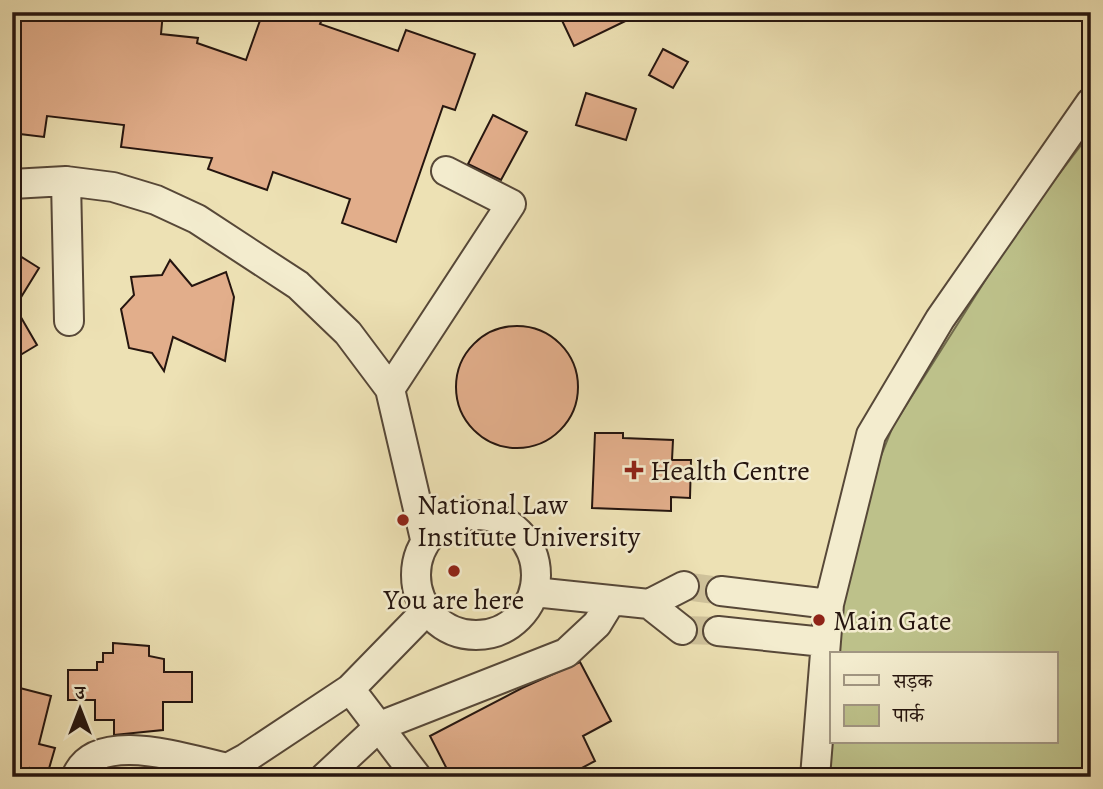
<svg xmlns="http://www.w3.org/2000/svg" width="1103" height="789" font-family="Alegreya,'Noto Serif Devanagari',serif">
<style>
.green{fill:#bdc18a;stroke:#716b4c;stroke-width:2;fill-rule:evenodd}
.building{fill:#e2ae8b;stroke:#25150f;stroke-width:2}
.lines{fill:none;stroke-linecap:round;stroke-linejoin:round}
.minor-tunnel{stroke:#cfc29b;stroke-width:28;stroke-dasharray:28 14;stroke-linecap:butt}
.minor-casing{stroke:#574838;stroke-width:32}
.minor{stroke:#f3ecce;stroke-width:28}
.poi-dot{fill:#8f2418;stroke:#f3ecce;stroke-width:2.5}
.labels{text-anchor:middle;stroke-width:5;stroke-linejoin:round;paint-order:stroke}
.poi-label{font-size:28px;fill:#25150f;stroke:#f3ecce;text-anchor:start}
</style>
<rect width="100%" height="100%" fill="#ede1b4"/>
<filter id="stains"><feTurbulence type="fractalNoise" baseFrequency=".00286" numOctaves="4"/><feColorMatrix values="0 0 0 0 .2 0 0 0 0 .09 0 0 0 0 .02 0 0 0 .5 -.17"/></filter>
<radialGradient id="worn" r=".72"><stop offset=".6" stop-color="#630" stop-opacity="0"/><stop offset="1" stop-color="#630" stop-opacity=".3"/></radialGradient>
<!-- green -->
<path class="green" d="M 1091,132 L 1091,777 L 812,777 L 830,583 L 893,426 L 1019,227 ZM 832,654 L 1056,654 L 1056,742 L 832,742 Z"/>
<!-- building -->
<path class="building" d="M 33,12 L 163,12 L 161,34 L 198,38 L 197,43 L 246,60 L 263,12 L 325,12 L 320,24 L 398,51 L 406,30 L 475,54 L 455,110 L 443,106 L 396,242 L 342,223 L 350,199 L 273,172 L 267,190 L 208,169 L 212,158 L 121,147 L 124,125 L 47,116 L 44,137 L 12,133 L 12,16 L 32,19 Z
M 558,12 L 644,12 L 574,46 Z
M 663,49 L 688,62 L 673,88 L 649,75 Z
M 586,93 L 636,109 L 626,140 L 576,125 Z
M 493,115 L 527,132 L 501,180 L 468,164 Z
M 12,251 L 39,268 L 15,307 L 37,345 L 12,360 Z
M 170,260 L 192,286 L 226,272 L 234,297 L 225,361 L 173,337 L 164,371 L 152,353 L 129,348 L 121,309 L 134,295 L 131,277 L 162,275 Z
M456 387a61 61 0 1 1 122 0a61 61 0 1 1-122 0Z
M 595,433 L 623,433 L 623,438 L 673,440 L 672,460 L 691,460 L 690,498 L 671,497 L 671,511 L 592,508 Z
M 113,643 L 149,646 L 149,656 L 164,659 L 164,672 L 192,672 L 192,702 L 163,702 L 163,730 L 114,735 L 114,720 L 95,720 L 95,700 L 68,700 L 68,670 L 97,670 L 97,662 L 103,662 L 103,653 L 113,653 Z
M 580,662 L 611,721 L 583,736 L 595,761 L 565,777 L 451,777 L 430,736 L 522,688 Z
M 12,686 L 51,696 L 39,744 L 55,748 L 48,772 L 30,768 L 28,777 L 12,777 Z"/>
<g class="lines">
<!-- minor-tunnel -->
<path class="minor-tunnel" d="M 684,586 L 721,591
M 682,630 L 718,631"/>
<defs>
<path id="minor" d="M 66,181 L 69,321
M 12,184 L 66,181 L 113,187 L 156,200 L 197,219 L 298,285 L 348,333 L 390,389 L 425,539
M 390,389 L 511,204 L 446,171
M416 575a60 60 0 1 1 120 0a60 60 0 1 1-120 0Z
M 721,591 L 829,604
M 534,592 L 649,604 L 682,630
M 649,604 L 684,586
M 718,631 L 824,642
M 350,689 L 417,777
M 76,777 C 96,727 188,760 228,768
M 211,777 L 246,758 L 350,689 L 427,610
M 325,777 L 380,726 L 566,653 L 597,624 L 611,601
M 815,777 L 829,604 L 871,435 L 940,319 L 1091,102"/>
</defs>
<!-- minor casing -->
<use href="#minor" class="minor-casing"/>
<!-- minor -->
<use href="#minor" class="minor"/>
</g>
<!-- markers -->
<g class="poi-dot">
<path d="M630.5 459.5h7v7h7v7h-7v7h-7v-7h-7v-7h7z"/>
<circle cx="403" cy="520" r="7"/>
<circle cx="454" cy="571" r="7"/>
<circle cx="819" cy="620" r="7"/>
</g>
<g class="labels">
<!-- poi labels -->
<g class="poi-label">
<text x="650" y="480">Health Centre</text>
<text x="417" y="514">National Law<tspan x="417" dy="32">Institute University</tspan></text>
<text x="454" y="609" text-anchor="middle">You are here</text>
<text x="833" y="630">Main Gate</text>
</g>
</g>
<!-- margin -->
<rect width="1103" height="789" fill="none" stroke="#ede1b4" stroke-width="42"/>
<rect x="14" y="14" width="1075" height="761" fill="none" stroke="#25150f" stroke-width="3.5"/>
<rect x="21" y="21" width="1061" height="747" fill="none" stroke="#25150f" stroke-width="2"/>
<!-- legend -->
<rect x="830" y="652" width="228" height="91" fill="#f3ecce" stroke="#a19682" stroke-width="2"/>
<rect x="844" y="675" width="35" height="10" fill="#f3ecce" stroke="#a19682" stroke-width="2"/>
<text x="893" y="688" font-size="21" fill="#25150f">सड़क</text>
<rect x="844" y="705" width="35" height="21" fill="#bdc18a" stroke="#a19682" stroke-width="2"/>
<text x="893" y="722" font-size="21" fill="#25150f">पार्क</text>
<!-- north arrow -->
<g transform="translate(80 709)" stroke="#f3ecce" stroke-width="5" paint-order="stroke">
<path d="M0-5L12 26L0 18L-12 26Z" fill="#25150f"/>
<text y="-10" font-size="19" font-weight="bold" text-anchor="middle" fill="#25150f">उ</text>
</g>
<rect width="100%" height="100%" filter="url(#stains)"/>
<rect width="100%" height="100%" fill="url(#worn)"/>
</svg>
